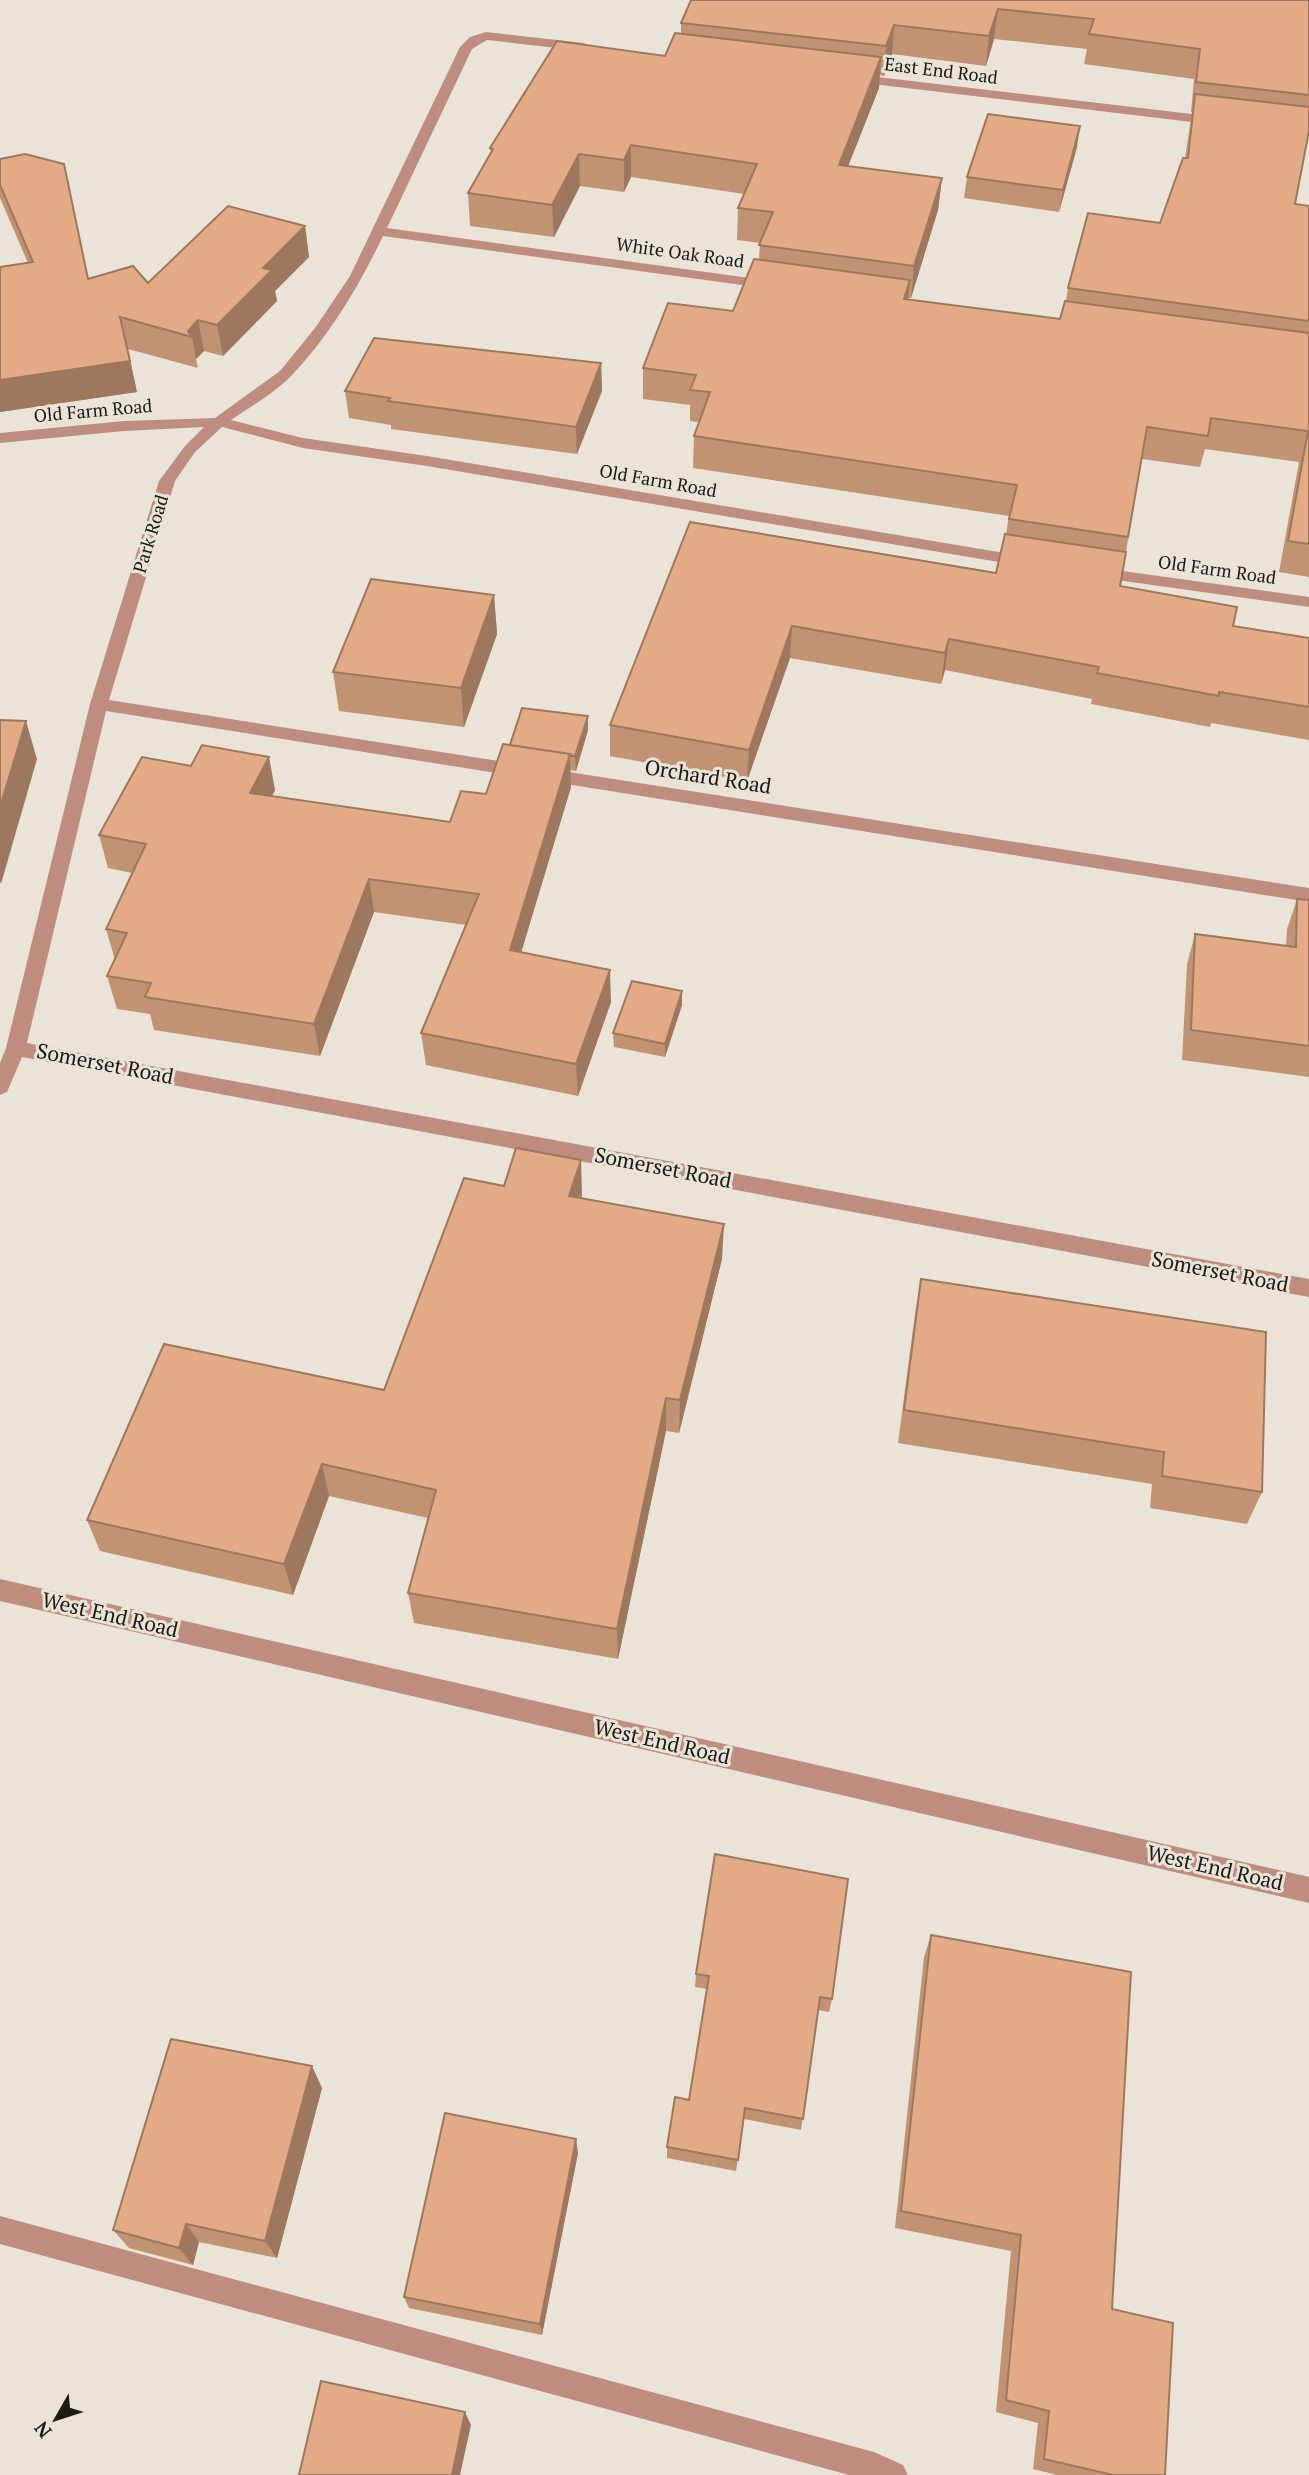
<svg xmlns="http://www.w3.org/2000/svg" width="1309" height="2475" font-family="'PT Serif',serif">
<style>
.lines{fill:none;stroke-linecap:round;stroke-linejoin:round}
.minor{fill:#bf8d80;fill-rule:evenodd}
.wall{fill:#c29373;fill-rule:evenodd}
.shaded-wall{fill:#9e785e}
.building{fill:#e2ab86;stroke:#9e785e;stroke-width:2}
.labels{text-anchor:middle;stroke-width:6;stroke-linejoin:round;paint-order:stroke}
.far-street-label{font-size:18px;fill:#1d1b16;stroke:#e9e4d7}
.street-label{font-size:21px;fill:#1d1b16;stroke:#e9e4d7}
</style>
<rect width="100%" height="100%" fill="#e9e4d7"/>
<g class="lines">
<!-- minor -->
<path class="minor" d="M 486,32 L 584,43 L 590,47 L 584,51 L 487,40 L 472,49 L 387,228 L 771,281 L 778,285 L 771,289 L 383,236 C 359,286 330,335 292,375 C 275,393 251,406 231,420 L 303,438 L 427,456 L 1028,557 L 1036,562 L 1028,567 L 427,466 L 303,448 L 222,427 L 195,452 L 175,481 L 109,700 L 1309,888 L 1309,902 L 106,711 L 27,1043 L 1309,1279 L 1309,1297 L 22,1057 L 7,1092 L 0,1095 L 0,1063 L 6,1048 L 90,704 L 159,481 L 185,446 L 204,427 L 124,431 L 0,443 L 0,433 L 124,421 L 215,418 L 280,371 L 315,328 L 350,276 L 460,47 L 470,37 Z
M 852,74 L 1217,117 L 1224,121 L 1217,125 L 847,81 L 847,75 Z
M 1094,567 L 1309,597 L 1309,607 L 1088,576 L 1086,572 Z
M 0,1579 L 1309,1877 L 1309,1903 L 0,1601 Z
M 0,2216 L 874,2452 L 903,2465 L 908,2475 L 849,2475 L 0,2244 Z"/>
</g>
<!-- wall -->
<path class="wall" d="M 691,0 L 1309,0 L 1309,131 L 1295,204 L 1309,206 L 1309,577 L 1279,572 L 1299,462 L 1205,449 L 1200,467 L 1142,459 L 1120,586 L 1233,626 L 1309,638 L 1309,740 L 1211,723 L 1210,727 L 1091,704 L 1092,699 L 945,670 L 941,684 L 790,658 L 747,781 L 610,756 L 610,725 L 690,522 L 996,573 L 1006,534 L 1009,516 L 693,468 L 694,436 L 699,422 L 690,421 L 690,405 L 643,399 L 643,368 L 733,311 L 759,259 L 760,243 L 737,240 L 738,208 L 744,194 L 631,177 L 624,192 L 580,186 L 554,237 L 470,226 L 468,193 L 491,153 L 490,148 L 665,56 L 681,34 L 681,23 ZM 994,39 L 1087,49 L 1084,64 L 1194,79 L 1191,112 L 1192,112 L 1185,158 L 1160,223 L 1068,288 L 1066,301 L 1060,319 L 908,299 L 908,298 L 911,298 L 938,210 L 942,178 L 848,166 L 879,88 L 880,75 L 884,76 L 892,54 L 986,66 Z
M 1077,147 L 1059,212 L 964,198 L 967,177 Z
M 0,159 L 88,279 L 148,283 L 305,226 L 309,257 L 275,291 L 277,301 L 223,356 L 204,351 L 196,359 L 198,368 L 128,349 L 137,392 L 0,412 L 0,267 L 28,263 L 0,198 Z
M 601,363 L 602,391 L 577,454 L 391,429 L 391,425 L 349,418 L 345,391 Z
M 494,595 L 497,634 L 464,727 L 339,711 L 333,672 Z
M 588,716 L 588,730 L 576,771 L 570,770 L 571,787 L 521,952 L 611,1002 L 578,1096 L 426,1065 L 421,1033 L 466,925 L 374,912 L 320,1056 L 154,1030 L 150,1014 L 117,1009 L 107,976 L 115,960 L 106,929 L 132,873 L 108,868 L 99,835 L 191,766 L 275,790 L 272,797 L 450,822 L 486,794 L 510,745 Z
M 1297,899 L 1309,900 L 1309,1077 L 1182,1060 L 1187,964 L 1195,934 L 1286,946 L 1287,929 Z
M 682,1005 L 665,1057 L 614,1047 L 613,1033 Z
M 504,1186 L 582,1195 L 581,1198 L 722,1259 L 679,1433 L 666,1431 L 618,1659 L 414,1623 L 408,1593 L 428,1518 L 329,1496 L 293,1595 L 100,1551 L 87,1520 L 384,1390 Z
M 921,1279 L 1262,1492 L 1247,1524 L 1150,1508 L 1152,1484 L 898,1443 L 915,1314 Z
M 931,1935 L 1112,2309 L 1165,2475 L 1057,2475 L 1033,2469 L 1038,2423 L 996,2412 L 1011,2251 L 895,2228 L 924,1957 Z
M 696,1974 L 832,1999 L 829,2012 L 818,2010 L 801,2130 L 744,2119 L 736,2171 L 667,2158 L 667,2147 L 689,2100 L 707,1989 L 695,1987 Z
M 322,2088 L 277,2258 L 199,2242 L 193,2265 L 129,2248 L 113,2230 Z
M 578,2153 L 542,2335 L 409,2308 L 404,2297 Z"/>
<!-- shaded-wall -->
<path class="shaded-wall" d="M 998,9 L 994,39 L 986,66 L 989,36 Z
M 894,25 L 892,54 L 884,76 L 886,46 Z
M 881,57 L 879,88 L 836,197 L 839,165 Z
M 1080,126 L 1077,147 L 1059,212 L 1063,190 Z
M 631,145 L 631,177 L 624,192 L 624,160 Z
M 579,154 L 580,186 L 554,237 L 552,205 Z
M 942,178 L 938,210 L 911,298 L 914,266 Z
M 305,226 L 309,257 L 275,291 L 277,301 L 223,356 L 217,325 L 263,268 Z
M 910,280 L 907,311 L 904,299 Z
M 198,320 L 204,351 L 196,359 L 192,337 L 188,331 Z
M 130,361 L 137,392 L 0,412 L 0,380 Z
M 601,363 L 602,391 L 577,454 L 576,427 Z
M 494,595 L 497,634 L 464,727 L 461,688 Z
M 792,626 L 790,658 L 747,781 L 749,750 Z
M 949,639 L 945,670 L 941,684 L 945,653 Z
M 588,716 L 588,730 L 576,771 L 575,756 Z
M 26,721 L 37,759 L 1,884 L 0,881 L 0,807 Z
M 570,754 L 571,787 L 512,983 L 510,950 Z
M 269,757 L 275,790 L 256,827 L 250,793 Z
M 369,879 L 374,912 L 320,1056 L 314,1024 Z
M 610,970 L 611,1002 L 578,1096 L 576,1064 Z
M 682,991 L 682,1005 L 665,1057 L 665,1044 Z
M 581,1160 L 582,1195 L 571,1231 L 569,1196 Z
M 724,1224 L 722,1259 L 679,1433 L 680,1400 Z
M 666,1398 L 666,1431 L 618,1659 L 617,1629 Z
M 322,1464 L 329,1496 L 293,1595 L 284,1564 Z
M 312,2066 L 322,2088 L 277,2258 L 265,2241 Z
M 576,2139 L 578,2153 L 542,2335 L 540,2324 Z
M 186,2224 L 199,2242 L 193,2265 L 179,2248 Z
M 465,2412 L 471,2425 L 460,2475 L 452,2475 Z"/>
<!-- building -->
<path class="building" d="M 691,0 L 1309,0 L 1309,95 L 1196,82 L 1200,49 L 1089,34 L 1094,19 L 998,9 L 989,36 L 894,25 L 886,46 L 681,23 Z
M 675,33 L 881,57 L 839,165 L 942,178 L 914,266 L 759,245 L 773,212 L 738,208 L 757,164 L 631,145 L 624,160 L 579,154 L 552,205 L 468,193 L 493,149 L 490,148 L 557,41 L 665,56 Z
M 1195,94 L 1309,107 L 1309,131 L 1295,204 L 1309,206 L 1309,321 L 1068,288 L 1088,213 L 1160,223 L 1183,158 L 1188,158 Z
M 988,114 L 1080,126 L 1063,190 L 967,177 Z
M 25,154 L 64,164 L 88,279 L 133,266 L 148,283 L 228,206 L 305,226 L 263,268 L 272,270 L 217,325 L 198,320 L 188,331 L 192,337 L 120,317 L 130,361 L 0,380 L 0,267 L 33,262 L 0,185 L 0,159 Z
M 754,259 L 910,280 L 904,299 L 1060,319 L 1065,301 L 1309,333 L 1309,544 L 1288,541 L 1308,431 L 1211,418 L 1208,436 L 1147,427 L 1128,537 L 1009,519 L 1017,485 L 694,436 L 710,392 L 690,390 L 696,375 L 643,368 L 668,303 L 733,311 Z
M 374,338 L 601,363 L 576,427 L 388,401 L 390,398 L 345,391 Z
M 690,522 L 996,573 L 1005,534 L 1126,552 L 1120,586 L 1237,607 L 1233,626 L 1309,638 L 1309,707 L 1219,692 L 1219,696 L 1097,673 L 1099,667 L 949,639 L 945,653 L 792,626 L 749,750 L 610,725 Z
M 371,579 L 494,595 L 461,688 L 333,672 Z
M 522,708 L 588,716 L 575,756 L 569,755 L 570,754 L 510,745 Z
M 0,720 L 26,721 L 0,807 Z
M 503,744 L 570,754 L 510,950 L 610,970 L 576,1064 L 421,1033 L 479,894 L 369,879 L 314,1024 L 145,997 L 151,983 L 107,976 L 127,933 L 106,929 L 146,844 L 99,835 L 142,757 L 191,766 L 202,745 L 269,757 L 250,793 L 450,822 L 461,791 L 486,794 Z
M 1297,899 L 1309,900 L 1309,1046 L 1191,1030 L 1195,934 L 1296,947 Z
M 632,981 L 682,991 L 665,1044 L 613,1033 Z
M 516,1148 L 581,1160 L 569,1196 L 724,1224 L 680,1400 L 666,1398 L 617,1629 L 408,1593 L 436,1490 L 322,1464 L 284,1564 L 87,1520 L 164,1344 L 384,1390 L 464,1178 L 504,1186 Z
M 921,1279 L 1266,1332 L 1262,1492 L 1162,1476 L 1164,1452 L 904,1410 Z
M 715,1854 L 848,1879 L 832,1999 L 820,1997 L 803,2119 L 745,2108 L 738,2160 L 667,2147 L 675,2097 L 689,2100 L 709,1976 L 696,1974 Z
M 931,1935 L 1131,1972 L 1112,2309 L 1173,2323 L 1165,2475 L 1113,2475 L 1044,2459 L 1049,2411 L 1006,2400 L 1021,2235 L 901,2211 Z
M 171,2039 L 312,2066 L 265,2241 L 186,2224 L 179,2248 L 113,2230 Z
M 445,2113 L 576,2139 L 540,2324 L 404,2297 Z
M 321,2381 L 465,2412 L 452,2475 L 299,2475 Z"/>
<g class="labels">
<!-- far-street labels -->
<g class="far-street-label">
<text transform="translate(941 71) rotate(7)" y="6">East End Road</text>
<text transform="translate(680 253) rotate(8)" y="6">White Oak Road</text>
<text transform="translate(93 411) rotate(-5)" y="6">Old Farm Road</text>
<text transform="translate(658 481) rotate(10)" y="6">Old Farm Road</text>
<text transform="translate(151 534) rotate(-73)" y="6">Park Road</text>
<text transform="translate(1217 570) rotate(8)" y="6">Old Farm Road</text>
</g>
<!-- street labels -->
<g class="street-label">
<text transform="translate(708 777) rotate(9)" y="7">Orchard Road</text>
<text transform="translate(105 1064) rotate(11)" y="7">Somerset Road</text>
<text transform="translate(663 1168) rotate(11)" y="7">Somerset Road</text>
<text transform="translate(1220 1272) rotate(11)" y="7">Somerset Road</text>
<text transform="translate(110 1615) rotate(13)" y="7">West End Road</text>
<text transform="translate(662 1742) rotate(13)" y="7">West End Road</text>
<text transform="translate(1215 1868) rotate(13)" y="7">West End Road</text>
</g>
</g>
<!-- north arrow -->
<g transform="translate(56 2419) rotate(231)" stroke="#e9e4d7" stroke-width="5" paint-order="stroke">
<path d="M0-5L12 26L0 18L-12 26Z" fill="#1d1b16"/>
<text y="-10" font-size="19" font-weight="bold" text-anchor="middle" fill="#1d1b16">N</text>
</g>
</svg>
